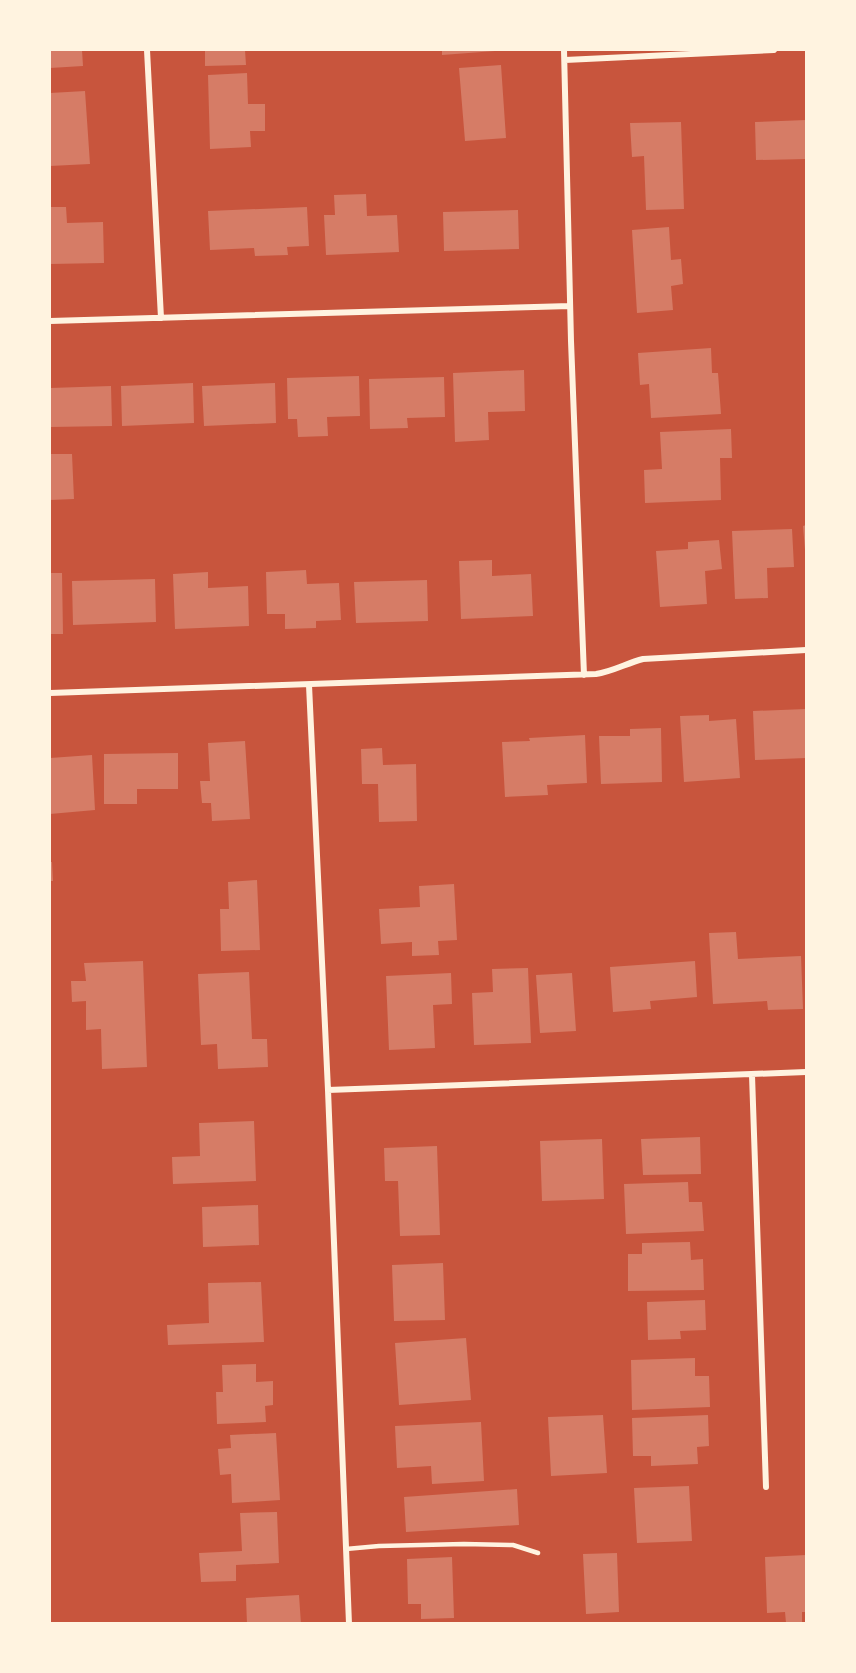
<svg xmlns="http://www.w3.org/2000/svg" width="856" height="1673" font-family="Karla,sans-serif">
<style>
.building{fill:#d67c66}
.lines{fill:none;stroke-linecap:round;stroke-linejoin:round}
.service{stroke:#fff3e0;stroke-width:4.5}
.minor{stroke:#fff3e0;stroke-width:6}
</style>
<rect width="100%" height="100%" fill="#c8553d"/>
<!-- building -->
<path class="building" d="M 50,50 L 82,50 L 83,66 L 50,68 Z
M 205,50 L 245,50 L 246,65 L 205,66 Z
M 442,50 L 495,50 L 495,51 L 442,55 Z
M 501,65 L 506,138 L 465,141 L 459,68 Z
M 247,73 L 248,104 L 265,104 L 265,131 L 250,131 L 251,147 L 210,149 L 208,75 Z
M 85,91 L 90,164 L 50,166 L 50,93 Z
M 806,120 L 806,159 L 756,160 L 755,122 Z
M 681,122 L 684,209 L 646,210 L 644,156 L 632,157 L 630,123 Z
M 366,194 L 367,216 L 397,215 L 399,252 L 326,255 L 324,215 L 335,215 L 334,195 Z
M 50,207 L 66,207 L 67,223 L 103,222 L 104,263 L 50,264 Z
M 307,207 L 309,246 L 287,247 L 288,255 L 255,256 L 254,248 L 210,250 L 208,211 Z
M 518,210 L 519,249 L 444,251 L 443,212 Z
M 669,227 L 671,260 L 681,259 L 683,284 L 671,286 L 673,310 L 637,313 L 632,230 Z
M 711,348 L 712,373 L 718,373 L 721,414 L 651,418 L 649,384 L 640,385 L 638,353 Z
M 524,370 L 525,411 L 488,412 L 489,440 L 455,442 L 453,373 Z
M 359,376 L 360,416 L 327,417 L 328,436 L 298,437 L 297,419 L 288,419 L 287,378 Z
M 444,377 L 445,417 L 407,418 L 408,428 L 370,429 L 369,379 Z
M 193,383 L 194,423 L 122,426 L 121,386 Z
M 275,383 L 276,423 L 204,426 L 202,386 Z
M 111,386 L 112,426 L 50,427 L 50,388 Z
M 731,429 L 732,458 L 720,458 L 721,500 L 645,503 L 644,470 L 662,469 L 660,432 Z
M 50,454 L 72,454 L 74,499 L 50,500 Z
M 806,525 L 806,550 L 805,550 L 803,526 Z
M 792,529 L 794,567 L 767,568 L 768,598 L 735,599 L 732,531 Z
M 719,540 L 722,569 L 705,571 L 707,604 L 660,607 L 656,551 L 688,549 L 688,542 Z
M 492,560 L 492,576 L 531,574 L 533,616 L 461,619 L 459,561 Z
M 306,570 L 307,584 L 339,583 L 341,620 L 316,621 L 316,628 L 285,629 L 285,614 L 267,614 L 266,572 Z
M 208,572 L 208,588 L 248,586 L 249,626 L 175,629 L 173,574 Z
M 50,573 L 62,573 L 63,634 L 50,634 Z
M 155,579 L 156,622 L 73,625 L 72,581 Z
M 427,580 L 428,621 L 356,623 L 354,582 Z
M 806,709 L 806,758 L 755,760 L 753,711 Z
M 709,715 L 709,721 L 736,719 L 740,778 L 684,782 L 680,716 Z
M 661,728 L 662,782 L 601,784 L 599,736 L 630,736 L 630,729 Z
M 585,735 L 587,783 L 547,785 L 548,795 L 505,797 L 502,742 L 530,741 L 529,738 Z
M 245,741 L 250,819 L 212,821 L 211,803 L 202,803 L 200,781 L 210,781 L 208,743 Z
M 382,748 L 383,765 L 416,764 L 417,821 L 379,822 L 378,784 L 362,784 L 361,749 Z
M 178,753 L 178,789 L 137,789 L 137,804 L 104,804 L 104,754 Z
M 92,755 L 95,810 L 50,814 L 50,758 Z
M 50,862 L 52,862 L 53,881 L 50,881 Z
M 257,880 L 260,950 L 221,951 L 220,909 L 229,909 L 228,882 Z
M 454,884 L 457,940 L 438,941 L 439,955 L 412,956 L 412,942 L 381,944 L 379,909 L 420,907 L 419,886 Z
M 736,932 L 738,959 L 801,956 L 803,1009 L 768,1010 L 767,1001 L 713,1004 L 709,933 Z
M 143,961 L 147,1067 L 102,1069 L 101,1029 L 86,1030 L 86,1001 L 72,1002 L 71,981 L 86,981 L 84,963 Z
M 695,961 L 697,997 L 650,1001 L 651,1009 L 613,1012 L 610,967 Z
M 528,968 L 531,1043 L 474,1045 L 472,993 L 493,992 L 492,969 Z
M 249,972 L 252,1039 L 267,1039 L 268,1067 L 218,1069 L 217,1044 L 201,1045 L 198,974 Z
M 451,973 L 452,1004 L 433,1005 L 435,1048 L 389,1050 L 386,976 Z
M 572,973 L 576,1031 L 540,1033 L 536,975 Z
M 254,1121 L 256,1181 L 173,1184 L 172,1157 L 200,1156 L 199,1123 Z
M 700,1137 L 701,1174 L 643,1175 L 641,1139 Z
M 602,1139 L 604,1199 L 542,1201 L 540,1141 Z
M 437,1146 L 440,1235 L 400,1236 L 398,1181 L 385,1181 L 384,1148 Z
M 688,1182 L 689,1202 L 702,1202 L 704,1231 L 626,1234 L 624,1184 Z
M 258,1205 L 259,1245 L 203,1247 L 202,1207 Z
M 690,1242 L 691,1260 L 703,1259 L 704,1290 L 628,1291 L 628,1254 L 642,1254 L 642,1243 Z
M 443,1263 L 445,1320 L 394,1321 L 392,1265 Z
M 261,1282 L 264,1342 L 168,1345 L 167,1325 L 209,1323 L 208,1283 Z
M 705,1300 L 706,1330 L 680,1331 L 681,1339 L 648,1340 L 647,1302 Z
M 466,1338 L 471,1400 L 399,1405 L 395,1343 Z
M 695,1358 L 695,1376 L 709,1376 L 710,1407 L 632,1410 L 631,1360 Z
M 256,1364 L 256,1382 L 273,1381 L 273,1405 L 265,1406 L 266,1422 L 217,1424 L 216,1392 L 223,1392 L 222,1365 Z
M 603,1415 L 607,1473 L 551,1476 L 548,1417 Z
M 708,1415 L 709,1446 L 697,1447 L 698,1464 L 651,1466 L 651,1456 L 633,1456 L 632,1418 Z
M 481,1422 L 484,1481 L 432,1484 L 431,1466 L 397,1468 L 395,1426 Z
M 276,1433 L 280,1500 L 232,1503 L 231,1474 L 220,1475 L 218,1449 L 231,1448 L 230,1435 Z
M 689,1486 L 692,1541 L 637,1543 L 634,1488 Z
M 517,1489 L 519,1525 L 406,1532 L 404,1497 Z
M 277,1512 L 279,1563 L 236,1565 L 236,1581 L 201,1582 L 199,1553 L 242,1551 L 240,1513 Z
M 617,1553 L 619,1612 L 586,1614 L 583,1554 Z
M 806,1555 L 806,1612 L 802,1612 L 802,1623 L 786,1623 L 785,1612 L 767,1613 L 765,1557 Z
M 452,1557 L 454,1618 L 421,1619 L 421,1604 L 408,1604 L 407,1559 Z
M 299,1595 L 301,1624 L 247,1624 L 246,1598 Z"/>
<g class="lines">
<!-- service -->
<path class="service" d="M 346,1549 L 379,1546 L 464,1544 L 513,1545 L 538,1553"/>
<!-- minor -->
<path class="minor" d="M 147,50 L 161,318
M 564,50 L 571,341 L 584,675
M 565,60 L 774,50
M 50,321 L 570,306
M 309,685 L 328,1090 L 349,1624
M 50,693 L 596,674 C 612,672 627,663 643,659 L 806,650
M 752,1075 L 766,1487
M 328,1090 L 806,1072"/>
</g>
<!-- border -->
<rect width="856" height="1673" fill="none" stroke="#fff3e0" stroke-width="102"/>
</svg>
